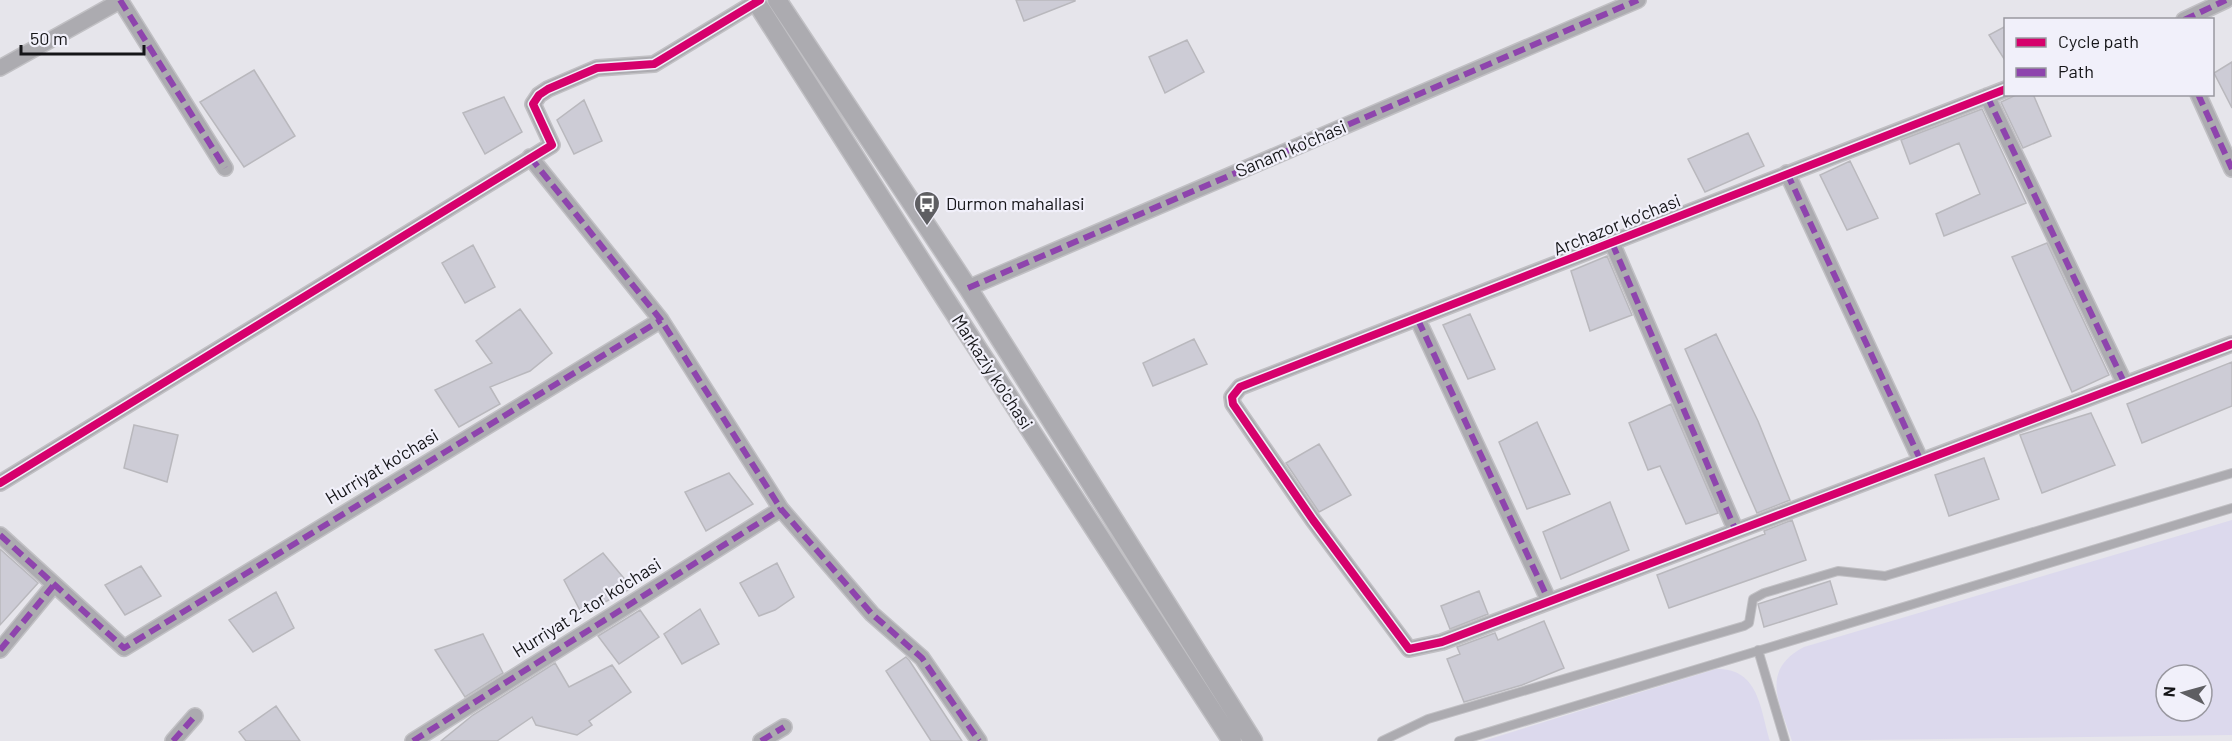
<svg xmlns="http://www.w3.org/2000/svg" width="2232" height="741" font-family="Barlow,sans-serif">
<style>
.green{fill:#dcd9ed;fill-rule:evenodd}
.building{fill:#cdccd6;stroke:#b9b8bd;stroke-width:1.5}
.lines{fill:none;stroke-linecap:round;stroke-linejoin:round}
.service-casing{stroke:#c1c0c4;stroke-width:10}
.minor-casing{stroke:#c1c0c4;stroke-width:18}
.tertiary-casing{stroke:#c1c0c4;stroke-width:21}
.service{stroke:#acabb0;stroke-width:8}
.minor{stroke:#acabb0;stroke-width:15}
.tertiary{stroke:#acabb0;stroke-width:18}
.quiet{stroke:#8e44ad;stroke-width:6;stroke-dasharray:12 6;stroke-linecap:butt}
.cycleway-casing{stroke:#f1f0fa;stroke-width:11}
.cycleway{stroke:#d6006c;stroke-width:8}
.labels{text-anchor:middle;stroke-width:4.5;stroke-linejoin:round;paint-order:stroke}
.street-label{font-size:18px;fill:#151518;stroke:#f1f0fa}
.poi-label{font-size:18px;fill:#151518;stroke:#f1f0fa;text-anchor:start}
</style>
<rect width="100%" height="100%" fill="#e6e5eb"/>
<!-- green -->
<path class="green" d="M 2232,520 L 2232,735 L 1792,741 C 1780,703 1759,671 1804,647 ZM 2166,675 L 2202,675 L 2202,711 L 2166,711 Z
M 1716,669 C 1759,668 1760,708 1770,741 L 1483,741 Z"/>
<!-- building -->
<path class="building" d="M 1016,0 L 1075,0 L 1075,1 L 1024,21 Z
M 2006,26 L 2006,62 L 1989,35 Z
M 1187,40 L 1204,72 L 1165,93 L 1149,57 Z
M 2232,62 L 2232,108 L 2214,73 Z
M 254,70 L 295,136 L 244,167 L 200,102 Z
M 2018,94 L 2033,94 L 2051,136 L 2023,148 L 2001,102 Z
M 504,97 L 522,132 L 485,154 L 463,113 Z
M 584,100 L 602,141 L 574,154 L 557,120 Z
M 1982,109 L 2026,203 L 1944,236 L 1936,214 L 1980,194 L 1959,143 L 1910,164 L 1901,140 Z
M 1748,133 L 1764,166 L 1705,192 L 1688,159 Z
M 1850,161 L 1878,218 L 1847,230 L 1820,175 Z
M 2047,243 L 2109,375 L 2072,392 L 2012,257 Z
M 473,245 L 495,287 L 465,303 L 442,263 Z
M 1607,256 L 1632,315 L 1590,331 L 1571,271 Z
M 520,309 L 552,353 L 530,371 L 490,387 L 500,404 L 459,427 L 435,390 L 492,363 L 476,341 Z
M 1470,314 L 1495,369 L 1468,379 L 1443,325 Z
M 1716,334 L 1758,421 L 1790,500 L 1757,513 L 1685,349 Z
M 1194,339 L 1207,364 L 1153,386 L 1143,363 Z
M 2232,362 L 2232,406 L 2142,443 L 2127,404 Z
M 1671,404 L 1718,513 L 1686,524 L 1660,466 L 1648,470 L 1629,423 Z
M 2091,413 L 2115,465 L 2042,493 L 2020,435 Z
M 1537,422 L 1570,494 L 1527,509 L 1499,442 Z
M 134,425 L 178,435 L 167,482 L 124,468 Z
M 1319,444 L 1351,495 L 1319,512 L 1286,463 Z
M 1984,458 L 1999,499 L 1949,516 L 1935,475 Z
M 729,473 L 753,504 L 706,531 L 685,492 Z
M 1610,502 L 1629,550 L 1561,579 L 1543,532 Z
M 1792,520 L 1806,560 L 1669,608 L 1657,575 L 1765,534 L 1764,531 Z
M 0,549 L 38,583 L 0,625 Z
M 603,553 L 632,588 L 582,614 L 564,580 Z
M 777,563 L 794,597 L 775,610 L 759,616 L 740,583 Z
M 141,566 L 161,596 L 125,615 L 105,585 Z
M 1830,581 L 1837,604 L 1764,627 L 1758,604 Z
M 1479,591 L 1488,614 L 1450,629 L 1441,606 Z
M 276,592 L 294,628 L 253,652 L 229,620 Z
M 700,609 L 719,644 L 682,664 L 664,634 Z
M 640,610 L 659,637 L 619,664 L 598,636 Z
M 1544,621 L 1564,668 L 1522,685 L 1464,702 L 1447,659 L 1460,654 L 1457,647 L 1495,633 L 1498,640 Z
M 483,634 L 503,673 L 465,697 L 435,650 Z
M 906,657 L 909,660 L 962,741 L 931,741 L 886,671 Z
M 555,663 L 569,687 L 612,665 L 631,692 L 589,721 L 592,725 L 577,735 L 536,725 L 532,717 L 497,741 L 441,741 L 473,715 Z
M 276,706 L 300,741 L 246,741 L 239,732 Z"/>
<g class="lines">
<defs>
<path id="service" d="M 1758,650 L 1785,741
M 1382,741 L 1428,719 L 1744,626 L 1749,623 L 1753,599 L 1764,593 L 1838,571 L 1885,576 L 2232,473
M 1459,741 L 2232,508"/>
<path id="minor" d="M 120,0 L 225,168
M 2184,20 L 2226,0
M 0,68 L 120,1
M 2006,89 L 1240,387 L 1232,397 L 1233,404 L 1313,520 L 1409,649 L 1442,642 L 2232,344
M 2198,94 L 2232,169
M 1987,96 L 2125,384
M 530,157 L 661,320 L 781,509 L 872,614 L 922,658 L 979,741
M 1787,173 L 1921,461
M 1612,243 L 1736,531
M 968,288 L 1638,0
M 1418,320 L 1549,601
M 0,483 L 552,145 L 533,104 L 539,95 L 548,89 L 597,68 L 654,64 L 756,2
M 0,535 L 124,648 L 661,320
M 0,650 L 53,586
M 173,741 L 195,716
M 413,741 L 781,509
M 761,741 L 784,727"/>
<path id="tertiary" d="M 755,0 L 946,300 L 1232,741
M 777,0 L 968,288 L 1253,741"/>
</defs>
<!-- service casing -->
<use href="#service" class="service-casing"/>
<!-- minor casing -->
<use href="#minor" class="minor-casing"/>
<!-- tertiary casing -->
<use href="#tertiary" class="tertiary-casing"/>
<!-- service -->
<use href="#service" class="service"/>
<!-- minor -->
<use href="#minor" class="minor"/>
<!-- tertiary -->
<use href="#tertiary" class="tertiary"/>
<!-- quiet -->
<path class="quiet" d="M 120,0 L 225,168
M 2184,20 L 2226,0
M 2198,94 L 2232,169
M 1987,96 L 2125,384
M 530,157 L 661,320 L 781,509 L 872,614 L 922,658 L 979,741
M 1787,173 L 1921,461
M 1612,243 L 1736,531
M 968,288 L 1638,0
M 1418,320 L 1549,601
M 0,535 L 124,648 L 661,320
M 0,650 L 53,586
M 173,741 L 195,716
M 413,741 L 781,509
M 761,741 L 784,727"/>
<defs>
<path id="cycleway" d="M 2006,89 L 1240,387 L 1232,397 L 1233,404 L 1313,520 L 1409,649 L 1442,642 L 2232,344
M 0,483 L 552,145 L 533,104 L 539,95 L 548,89 L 597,68 L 654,64 L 760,0"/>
</defs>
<!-- cycleway casing -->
<use href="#cycleway" class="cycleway-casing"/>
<!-- cycleway -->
<use href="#cycleway" class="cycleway"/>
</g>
<!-- icons -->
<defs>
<symbol id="bus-pin" viewBox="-11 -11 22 30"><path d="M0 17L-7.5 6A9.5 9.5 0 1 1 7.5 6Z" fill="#5e5e62" stroke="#f1f0fa"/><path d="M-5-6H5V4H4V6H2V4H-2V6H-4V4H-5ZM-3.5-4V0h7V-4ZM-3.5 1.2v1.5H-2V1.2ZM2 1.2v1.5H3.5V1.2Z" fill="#fff"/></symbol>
</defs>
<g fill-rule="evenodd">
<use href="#bus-pin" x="912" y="189" width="30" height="40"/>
</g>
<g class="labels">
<!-- street labels -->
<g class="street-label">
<text transform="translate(1291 149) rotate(-23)" y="6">Sanam ko'chasi</text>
<text transform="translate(1617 225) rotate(-22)" y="6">Archazor ko‘chasi</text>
<text transform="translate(992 372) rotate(57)" y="6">Markaziy ko'chasi</text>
<text transform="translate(382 467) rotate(-31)" y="6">Hurriyat ko'chasi</text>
<text transform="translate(587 608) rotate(-32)" y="6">Hurriyat 2-tor ko'chasi</text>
</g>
<!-- poi labels -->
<g class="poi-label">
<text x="946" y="210">Durmon mahallasi</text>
</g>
</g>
<!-- legend -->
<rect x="2004" y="18" width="210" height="78" fill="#f1f0fa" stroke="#9998a0" stroke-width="1.5"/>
<rect x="2016" y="38" width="30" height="9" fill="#d6006c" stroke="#9998a0" stroke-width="1.5"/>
<text x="2058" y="48" font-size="18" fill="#151518">Cycle path</text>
<rect x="2016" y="68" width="30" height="9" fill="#8e44ad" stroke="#9998a0" stroke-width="1.5"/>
<text x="2058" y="78" font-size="18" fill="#151518">Path</text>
<!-- north arrow -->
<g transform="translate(2184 693) rotate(275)"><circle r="28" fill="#f1f0fa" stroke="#9998a0" stroke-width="1.5"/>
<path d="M0-4.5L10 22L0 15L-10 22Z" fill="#5e5e62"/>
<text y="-9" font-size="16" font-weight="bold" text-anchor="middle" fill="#151518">N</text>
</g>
<!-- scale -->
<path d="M21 45v9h123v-9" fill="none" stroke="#151518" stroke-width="3"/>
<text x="30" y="45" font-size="18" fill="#151518" stroke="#f1f0fa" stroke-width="4.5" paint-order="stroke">50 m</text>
</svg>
